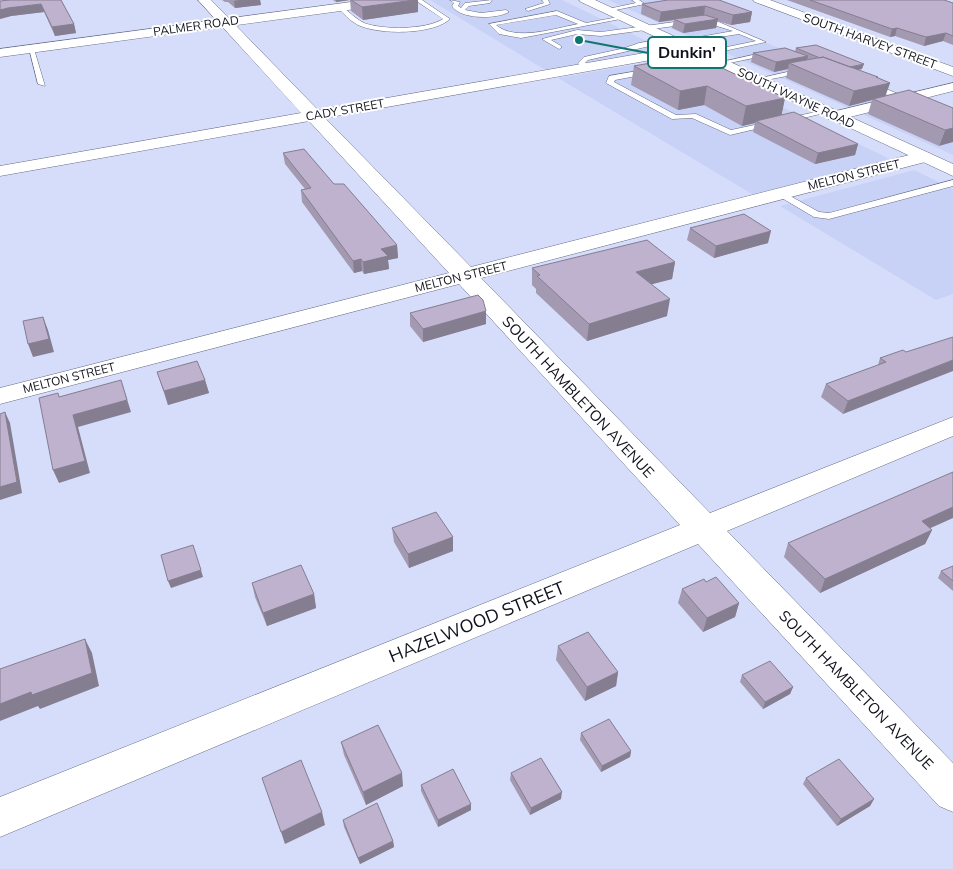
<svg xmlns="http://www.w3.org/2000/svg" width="953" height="869" font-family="Mulish,sans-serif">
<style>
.built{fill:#c8d1f6}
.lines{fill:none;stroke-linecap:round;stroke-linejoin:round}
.lane-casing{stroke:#656b85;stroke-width:1}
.street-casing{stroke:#656b85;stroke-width:1}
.secondary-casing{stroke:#656b85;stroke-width:1}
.lane{fill:#fff;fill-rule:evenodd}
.street{fill:#fff;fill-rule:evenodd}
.secondary{fill:#fff;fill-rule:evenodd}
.wall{fill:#a399b1}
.shaded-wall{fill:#857d90}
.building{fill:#beb2ce;stroke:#857d90}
.labels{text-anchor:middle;stroke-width:4;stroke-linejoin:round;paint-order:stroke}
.far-street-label{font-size:12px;fill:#0f111b;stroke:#fff}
.street-label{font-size:15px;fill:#0f111b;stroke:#fff}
.near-street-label{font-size:18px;fill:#0f111b;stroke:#fff}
.leader{fill:none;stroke:#0f766e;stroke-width:2}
.callout-dot{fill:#0f766e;stroke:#fff;stroke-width:2}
.callout{fill:#fff;stroke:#0f766e;stroke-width:2}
.callout-label{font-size:16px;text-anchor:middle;font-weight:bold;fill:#0f111b}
</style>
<rect width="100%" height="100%" fill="#d6ddfb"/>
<!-- built -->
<path class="built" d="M 430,0 L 562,0 L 665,50 L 547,71 Z
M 608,0 L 717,0 L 712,20 L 779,48 L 785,47 L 953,116 L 953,155 Z
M 679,57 L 894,161 L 757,197 L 558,78 Z
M 914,170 L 953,189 L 953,294 L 936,300 L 780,206 Z"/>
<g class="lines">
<defs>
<path id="lane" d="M 415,0 L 422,0 L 450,19 C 433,35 379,35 358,25 C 350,21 343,13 337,7 L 342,6 C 349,12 356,19 364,23 C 383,30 426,30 443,19 Z
M 450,0 L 460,2 L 458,6 L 461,8 L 465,3 L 492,0 L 490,3 L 469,6 L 465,10 L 481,13 L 506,10 L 509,12 C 497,19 461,20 452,6 L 454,3 Z
M 542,0 L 548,0 L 550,4 L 528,11 L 525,9 L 544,3 Z
M 632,0 L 639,0 L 645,4 L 606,12 L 603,10 L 636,3 Z
M 557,11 L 586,23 L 623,16 L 626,18 L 521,38 L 499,34 L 489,24 ZM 556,15 L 578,24 C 556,28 515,42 496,25 Z
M 704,18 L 714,20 L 766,42 L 700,56 L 697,54 L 698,53 L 756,41 L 739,34 L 675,44 L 674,43 L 677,41 L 733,31 L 704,22 L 601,36 L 577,34 L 551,40 L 561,46 L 561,48 L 559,49 L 542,39 L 577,30 L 601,32 Z
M 670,38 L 672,39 L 672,41 C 644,47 617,54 588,60 L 585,63 L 590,68 L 589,70 L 583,70 L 578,63 L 584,57 L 625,48 L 639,43 Z
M 29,48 L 34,49 L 45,86 L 38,84 Z
M 771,51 L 774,53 L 773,54 L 720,65 L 717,63 Z
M 805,68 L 808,68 L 808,72 L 756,82 L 752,80 Z
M 649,69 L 652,69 L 652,73 L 615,80 L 614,82 L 676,115 L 696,114 L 731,130 L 825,110 L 829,112 L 730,135 L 692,118 L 672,119 L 606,83 L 609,76 Z
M 866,83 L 872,83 L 908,98 L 901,100 L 866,87 Z
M 953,180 L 953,186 L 829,219 L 814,217 L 775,194 L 780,191 L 783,192 L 819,212 L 829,213 Z"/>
<path id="street" d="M 198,0 L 211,0 L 318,110 L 690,45 L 695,46 L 697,49 L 695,52 L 690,53 L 325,118 L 471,267 L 917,153 L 923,152 L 929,153 L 932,157 L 929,161 L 481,278 L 710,513 L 953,417 L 953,436 L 727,531 L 953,763 L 953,812 L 939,806 L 698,544 L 0,837 L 0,797 L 680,525 L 459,284 L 0,404 L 0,388 L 449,273 L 309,121 L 0,176 L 0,166 L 301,113 Z
M 753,0 L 770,0 L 953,67 L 953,76 L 755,2 Z
M 953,83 L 953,91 L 834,121 L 828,119 L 826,116 L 828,113 Z"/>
<path id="secondary" d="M 366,0 L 398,0 L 392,4 L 0,57 L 0,49 Z
M 579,0 L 595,0 L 953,164 L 953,176 L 581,2 Z"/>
</defs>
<!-- lane casing -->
<use href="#lane" class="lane-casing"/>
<!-- street casing -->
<use href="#street" class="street-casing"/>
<!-- secondary casing -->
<use href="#secondary" class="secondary-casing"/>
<!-- lane -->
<use href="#lane" class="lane"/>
<!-- street -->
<use href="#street" class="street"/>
<!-- secondary -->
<use href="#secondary" class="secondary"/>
</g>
<!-- wall -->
<path class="wall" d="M 61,0 L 74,24 L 76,33 L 55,36 L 44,12 L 11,16 L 0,19 L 0,1 Z
M 222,0 L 260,0 L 261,5 L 235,8 L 228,2 L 225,2 Z
M 333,0 L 418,0 L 418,12 L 363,20 L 351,11 L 350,0 L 336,2 Z
M 719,0 L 752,12 L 750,22 L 731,25 L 717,21 L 716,28 L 683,33 L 672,28 L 674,20 L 659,22 L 641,14 L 642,4 Z
M 787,0 L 944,0 L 953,3 L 953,45 L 943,41 L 924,46 L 895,36 L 890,37 Z
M 796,48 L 862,69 L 858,70 L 878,77 L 877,78 L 890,83 L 885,96 L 953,108 L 939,146 L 868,114 L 872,100 L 849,106 L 786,78 L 788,69 L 774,72 L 751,62 L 753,53 L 795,51 Z
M 634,66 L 785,98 L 781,115 L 858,144 L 855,155 L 815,164 L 753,132 L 755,123 L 742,126 L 704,105 L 678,110 L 631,85 Z
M 283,153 L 334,184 L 397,245 L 398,258 L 388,260 L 389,269 L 364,274 L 362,271 L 354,273 L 302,202 L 301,190 L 305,189 L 285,164 Z
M 690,228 L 768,243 L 714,258 L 687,240 Z
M 675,262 L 672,279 L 651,284 L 667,316 L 587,341 L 536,293 L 536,289 L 532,285 L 532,268 Z
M 486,311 L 486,324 L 423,342 L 410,326 L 410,313 Z
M 906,352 L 843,414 L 821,397 L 826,384 L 878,365 L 880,358 Z
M 157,372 L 205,380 L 209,393 L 168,405 Z
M 392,528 L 453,551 L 409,568 L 394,542 Z
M 930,528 L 932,530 L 925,544 L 820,593 L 784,557 L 788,543 Z
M 953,566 L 953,591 L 938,578 L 941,571 Z
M 706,582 L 739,603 L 735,617 L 703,632 L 678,603 L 682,589 Z
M 252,583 L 314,594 L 316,608 L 267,626 L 255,597 Z
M 558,646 L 618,672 L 616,686 L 585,701 L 556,660 Z
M 742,675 L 793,687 L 790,694 L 763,709 L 740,682 Z
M 581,733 L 631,751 L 630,757 L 601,772 L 580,740 Z
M 341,742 L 403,786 L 366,805 L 344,755 Z
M 511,773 L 561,799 L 530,815 L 510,780 Z
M 806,778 L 874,799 L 870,806 L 837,826 L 803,784 Z
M 421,785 L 471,810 L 438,827 L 421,791 Z
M 343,820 L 393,841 L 394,847 L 360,864 L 344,827 Z"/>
<!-- shaded-wall -->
<path class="shaded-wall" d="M 239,0 L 260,0 L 261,5 L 235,8 L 234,1 Z
M 336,0 L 350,0 L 336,2 Z
M 415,0 L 418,0 L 418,12 L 363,20 L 362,7 Z
M 41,4 L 44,12 L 11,16 L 0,19 L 0,10 L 8,8 Z
M 705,6 L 704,16 L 674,19 L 673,20 L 659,22 L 661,12 Z
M 752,12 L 750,22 L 731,25 L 733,15 Z
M 718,19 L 716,28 L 683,33 L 685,24 Z
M 74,24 L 76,33 L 55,36 L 52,27 Z
M 897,28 L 895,36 L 890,37 L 892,29 Z
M 946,33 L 943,41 L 924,46 L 926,37 Z
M 808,56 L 806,65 L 789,63 L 788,69 L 774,72 L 776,62 Z
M 864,64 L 862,69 L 846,72 L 847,68 Z
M 876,77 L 878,77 L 875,86 L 890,83 L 885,97 L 873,99 L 872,100 L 849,106 L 854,91 Z
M 707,86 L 704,105 L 678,110 L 680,91 Z
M 785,98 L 781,118 L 756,121 L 755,123 L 742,126 L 746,106 Z
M 953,128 L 953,142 L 939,146 L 945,130 Z
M 858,144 L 855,155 L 815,164 L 818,153 Z
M 771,231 L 768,243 L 714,258 L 716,246 Z
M 397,245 L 398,258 L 388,260 L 389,269 L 364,274 L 363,262 L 381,249 Z
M 361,259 L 362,271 L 354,273 L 353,261 Z
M 675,262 L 672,279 L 634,289 L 636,272 Z
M 670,299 L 667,316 L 587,341 L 589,324 Z
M 486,311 L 486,324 L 423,342 L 423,329 Z
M 43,317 L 48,330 L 54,352 L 33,357 L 28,344 Z
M 953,360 L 953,371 L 843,414 L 848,401 Z
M 121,380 L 131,412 L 78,427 L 90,473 L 59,483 L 53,470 L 73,415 Z
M 205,380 L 209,393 L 168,405 L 164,391 Z
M 5,412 L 10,423 L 22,493 L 0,500 L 0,487 Z
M 953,507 L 953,518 L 915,535 L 922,521 Z
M 932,530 L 925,544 L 820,593 L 825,579 Z
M 453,537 L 453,551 L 409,568 L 408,554 Z
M 201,570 L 203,577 L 171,588 L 168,581 Z
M 314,594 L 316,608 L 267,626 L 263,613 Z
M 739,603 L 735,617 L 703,632 L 707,618 Z
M 85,639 L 92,653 L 99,686 L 40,709 L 38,706 L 0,721 L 0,704 Z
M 618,672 L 616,686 L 585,701 L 587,687 Z
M 793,687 L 790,694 L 763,709 L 765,702 Z
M 631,751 L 630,757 L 601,772 L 602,766 Z
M 402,773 L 403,786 L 366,805 L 363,792 Z
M 562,792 L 561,799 L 530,815 L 531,808 Z
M 874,799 L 870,806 L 837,826 L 841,819 Z
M 471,804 L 471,810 L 438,827 L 438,820 Z
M 322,812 L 325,825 L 285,844 L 281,832 Z
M 393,841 L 394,847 L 360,864 L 358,858 Z"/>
<!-- building -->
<path class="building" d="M 10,0 L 61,0 L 74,24 L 52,27 L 41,4 L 8,8 L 0,10 L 0,1 Z
M 351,0 L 415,0 L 362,7 Z
M 668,0 L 719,0 L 752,12 L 733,15 L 705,6 L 661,12 L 642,4 Z
M 810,0 L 944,0 L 953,3 L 953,36 L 946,33 L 926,37 L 897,28 L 892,29 Z
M 705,15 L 718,19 L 685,24 L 674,19 Z
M 816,45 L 864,64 L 850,67 L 823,57 L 820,58 L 796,48 Z
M 785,48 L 808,56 L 776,62 L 753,53 Z
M 695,55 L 785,98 L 746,106 L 707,86 L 680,91 L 634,66 Z
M 823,57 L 878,77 L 876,77 L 890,83 L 854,91 L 789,63 Z
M 909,90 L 953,108 L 953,128 L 945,130 L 873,99 Z
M 794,112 L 858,144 L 818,153 L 756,121 Z
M 304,149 L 334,184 L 344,184 L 397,245 L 381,249 L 388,256 L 363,262 L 361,259 L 353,261 L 301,190 L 311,188 L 283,153 Z
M 744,214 L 771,231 L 716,246 L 690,228 Z
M 647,240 L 675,262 L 636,272 L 670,299 L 589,324 L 537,276 L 540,275 L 532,268 Z
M 478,295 L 483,300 L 486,311 L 423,329 L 410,313 Z
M 43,317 L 49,339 L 28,344 L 23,321 Z
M 953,337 L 953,360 L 848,401 L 826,384 L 886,362 L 880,358 L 903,350 L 906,352 Z
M 197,361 L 205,380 L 164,391 L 157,372 Z
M 121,380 L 127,400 L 73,415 L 85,461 L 53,470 L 39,398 L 58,393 L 59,397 Z
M 5,412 L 17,482 L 0,487 L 0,414 Z
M 953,472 L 953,507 L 922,521 L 932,530 L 825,579 L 788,543 Z
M 436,512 L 453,537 L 408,554 L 392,528 Z
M 193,545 L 201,570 L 168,581 L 161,555 Z
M 301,565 L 314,594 L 263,613 L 252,583 Z
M 953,566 L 953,581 L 941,571 Z
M 716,577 L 739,603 L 707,618 L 682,589 L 704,579 L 706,582 Z
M 588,632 L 618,672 L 587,687 L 558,646 Z
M 85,639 L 92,673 L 32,695 L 31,692 L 0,704 L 0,669 Z
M 770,661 L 793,687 L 765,702 L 742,675 Z
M 609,719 L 631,751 L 602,766 L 581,733 Z
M 378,725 L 402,773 L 363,792 L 341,742 Z
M 541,758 L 562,792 L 531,808 L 511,773 Z
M 839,759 L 874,799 L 841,819 L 806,778 Z
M 301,760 L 322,812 L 281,832 L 262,778 Z
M 453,769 L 471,804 L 438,820 L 421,785 Z
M 377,803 L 393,841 L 358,858 L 343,820 Z"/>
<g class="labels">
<!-- far-street labels -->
<g class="far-street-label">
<text transform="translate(196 26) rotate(-8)" y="4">PALMER ROAD</text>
<text transform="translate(870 41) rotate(20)" y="4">SOUTH HARVEY STREET</text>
<text transform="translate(796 98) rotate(25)" y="4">SOUTH WAYNE ROAD</text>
<text transform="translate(345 110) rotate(-10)" y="4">CADY STREET</text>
<text transform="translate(854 175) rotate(-14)" y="4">MELTON STREET</text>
<text transform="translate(461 277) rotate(-14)" y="4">MELTON STREET</text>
<text transform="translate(69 378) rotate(-14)" y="4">MELTON STREET</text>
</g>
<!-- street labels -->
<g class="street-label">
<text transform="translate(578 397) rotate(47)" y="5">SOUTH HAMBLETON AVENUE</text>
<text transform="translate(856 690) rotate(46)" y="5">SOUTH HAMBLETON AVENUE</text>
</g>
<!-- near-street labels -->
<g class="near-street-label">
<text transform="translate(477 622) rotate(-22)" y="6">HAZELWOOD STREET</text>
</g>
</g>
<!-- callouts -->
<path class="leader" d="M579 40L648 53"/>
<circle class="callout-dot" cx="579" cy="40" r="5"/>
<rect class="callout" x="648" y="37" width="78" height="31" rx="5"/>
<g class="callout-label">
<text x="687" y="58">Dunkin'</text>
</g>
</svg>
